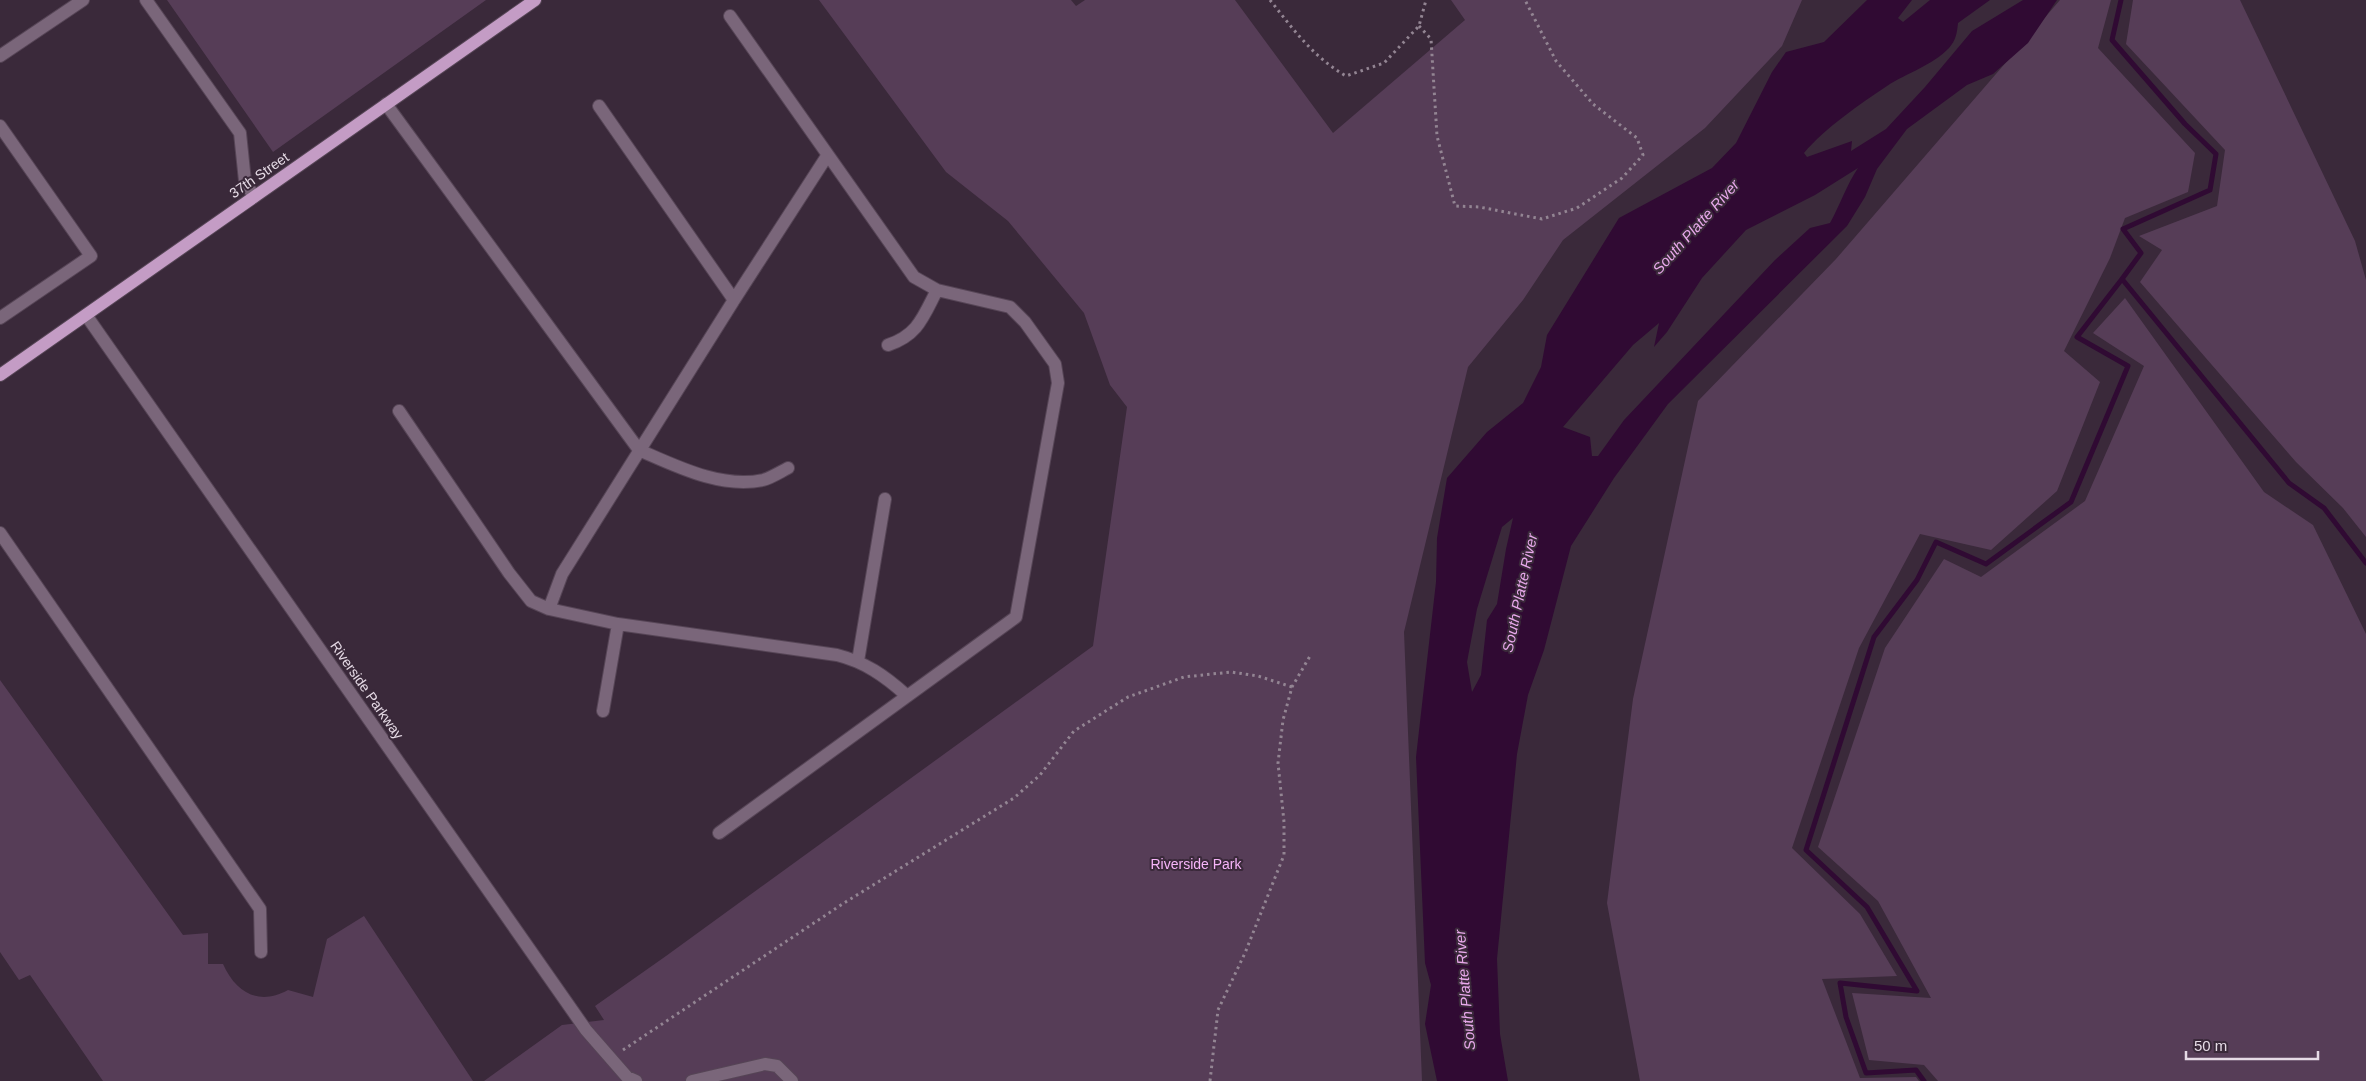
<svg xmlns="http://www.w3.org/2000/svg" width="2366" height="1081" font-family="Arial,sans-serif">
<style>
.green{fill:#563d57}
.water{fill:#300a33;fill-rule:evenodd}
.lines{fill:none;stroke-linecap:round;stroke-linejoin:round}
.stream{stroke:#300a33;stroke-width:5}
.minor-casing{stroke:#564556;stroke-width:14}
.major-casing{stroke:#564556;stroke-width:14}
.path{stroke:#938593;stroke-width:3;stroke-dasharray:2.5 4;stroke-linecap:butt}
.minor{stroke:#7a667a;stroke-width:12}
.major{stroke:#c49cc5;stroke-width:12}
.labels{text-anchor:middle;stroke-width:4;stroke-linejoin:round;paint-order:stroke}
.street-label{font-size:14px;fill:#e6dbe6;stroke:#3a293a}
.park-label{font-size:14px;fill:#f6b5f9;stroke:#3a293a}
.water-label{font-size:15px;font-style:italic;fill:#e9a9ec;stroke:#3a293a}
</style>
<rect width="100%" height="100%" fill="#3a293a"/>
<!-- green -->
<path class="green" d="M 167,0 L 486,0 L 273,152 Z
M 819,0 L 1071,0 L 1076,6 L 1085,0 L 1235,0 L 1333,133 L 1465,20 L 1451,0 L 1802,0 L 1782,46 L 1705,128 L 1563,240 L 1523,300 L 1468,367 L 1404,632 L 1422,1081 L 484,1081 L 562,1025 L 604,1020 L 595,1006 L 666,956 L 1093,646 L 1127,407 L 1110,385 L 1084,313 L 1008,221 L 946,172 Z
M 2060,0 L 2111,0 L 2098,48 L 2195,153 L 2188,192 L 2125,218 L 2110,258 L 2064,351 L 2100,382 L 2057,491 L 1991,550 L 1920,534 L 1859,648 L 1792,848 L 1860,914 L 1897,976 L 1822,979 L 1860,1078 L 1916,1077 L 1919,1081 L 1640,1081 L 1607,903 L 1633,699 L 1698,401 L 1836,259 Z
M 2133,0 L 2240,0 L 2355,241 L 2366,280 L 2366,537 L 2343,508 L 2296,462 L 2140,282 L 2162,250 L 2139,236 L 2217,206 L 2225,150 L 2126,44 Z
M 2125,298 L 2264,492 L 2313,525 L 2366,634 L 2366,1081 L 1938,1081 L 1924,1065 L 1869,1060 L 1852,993 L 1931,998 L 1878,901 L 1818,847 L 1885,648 L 1944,559 L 1981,577 L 2085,501 L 2144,366 L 2093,333 Z
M 0,680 L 183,935 L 208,933 L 208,964 L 223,964 C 236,993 259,1006 288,990 L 313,997 L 327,939 L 364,916 L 473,1081 L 103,1081 L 30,975 L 19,980 L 0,952 Z"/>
<!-- water -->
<path class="water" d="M 1867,0 L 1912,0 L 1898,18 L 1903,22 L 1930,0 L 1990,0 L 1958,23 C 1957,33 1956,40 1949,48 C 1933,65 1907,73 1887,86 C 1860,104 1825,128 1804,153 L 1807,157 L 1852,141 L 1851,151 L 1886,129 L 1925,87 L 1972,31 L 2023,0 L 2057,0 L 2028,43 L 1993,74 L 1967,85 L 1907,129 L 1877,169 L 1865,197 L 1847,226 L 1668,404 L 1614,478 L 1571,546 L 1544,650 L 1528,695 L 1517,754 L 1497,959 L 1500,1034 L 1508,1081 L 1437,1081 L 1425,1024 L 1431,985 L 1425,963 L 1416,757 L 1436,582 L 1437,538 L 1447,478 L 1487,432 L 1523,403 L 1541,367 L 1547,335 L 1619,218 L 1712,168 L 1736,143 L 1772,72 L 1786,52 L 1824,42 ZM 1858,168 C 1847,184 1840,205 1830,223 L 1810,228 L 1775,260 L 1624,420 L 1598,456 L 1592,456 L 1590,437 L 1563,427 L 1633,345 L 1659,323 L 1654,347 L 1667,332 L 1702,278 L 1746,230 L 1815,195 ZM 1513,518 L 1506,549 L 1497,604 L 1487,620 L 1481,675 L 1472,692 L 1467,662 L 1477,609 L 1502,527 Z"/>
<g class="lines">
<!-- stream -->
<path class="stream" d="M 2121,0 L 2112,40 L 2185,124 L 2216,154 L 2210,190 L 2123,229 L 2141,253 L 2122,279 L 2289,483 L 2324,508 L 2366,563
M 1924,1081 L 1916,1070 L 1866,1073 L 1846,1017 L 1840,983 L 1917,991 L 1867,907 L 1806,850 L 1874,637 L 1917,580 L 1936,542 L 1986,564 L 2071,502 L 2128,366 L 2077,337 L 2122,279"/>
<defs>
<path id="minor" d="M 146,0 L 240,133 L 245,181 L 254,197
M 0,56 L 83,0
M 386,104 L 639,450 C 676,466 721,489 763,480 C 771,478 780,472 788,468
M 599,106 L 734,300
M 0,126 L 91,256 L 0,318
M 86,315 L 586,1030 L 627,1077 L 636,1081
M 888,345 C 918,335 923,317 937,290
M 399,411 L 509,573 L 531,601 L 549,609 L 618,624 L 837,655 C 865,662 885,676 906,695
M 0,533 L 260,909 L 261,952
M 549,609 L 562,574 L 734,300 L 827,156
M 858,661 L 885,499
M 603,711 L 618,624
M 719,833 L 1016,617 L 1058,383 L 1055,364 L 1025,322 L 1010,307 L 937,290 L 914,277 L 730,16
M 692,1081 L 765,1064 L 777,1066 L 792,1081"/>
<path id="major" d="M 0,375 L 535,0"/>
</defs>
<!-- minor casing -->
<use href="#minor" class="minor-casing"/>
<!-- major casing -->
<use href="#major" class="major-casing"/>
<!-- path -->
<path class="path" d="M 1270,0 C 1293,29 1313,57 1346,76 L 1384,63 L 1419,26 L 1426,0
M 1419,26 L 1431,39 L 1437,136 L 1455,206 L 1479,207 L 1542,219 L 1577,208 L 1622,178 L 1643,155 L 1637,138 L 1593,104 L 1556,61 L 1525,0
M 623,1050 L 844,903 L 1014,798 L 1040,775 L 1074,731 L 1128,697 L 1184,677 L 1231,672 L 1258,676 L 1292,687
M 1210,1081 L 1218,1010 L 1245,953 L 1284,855 L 1284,822 L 1278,763 L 1283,720 L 1292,687 L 1310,656"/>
<!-- minor -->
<use href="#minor" class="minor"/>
<!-- major -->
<use href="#major" class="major"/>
</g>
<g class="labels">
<!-- street labels -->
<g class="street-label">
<text transform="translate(259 175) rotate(-35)" y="5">37th Street</text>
<text transform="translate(367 690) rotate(55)" y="5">Riverside Parkway</text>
</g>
<!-- park labels -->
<g class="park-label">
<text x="1196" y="869">Riverside Park</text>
</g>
<!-- water labels -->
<g class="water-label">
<text transform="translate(1696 227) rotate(-48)" y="5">South Platte River</text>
<text transform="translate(1520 593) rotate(-78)" y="5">South Platte River</text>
<text transform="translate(1465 990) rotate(-95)" y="5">South Platte River</text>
</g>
</g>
<!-- scale -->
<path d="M2186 1051v8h132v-8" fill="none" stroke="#e6dbe6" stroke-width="2.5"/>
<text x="2194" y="1051" font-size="15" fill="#e6dbe6" stroke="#3a293a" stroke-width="4" paint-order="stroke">50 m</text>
</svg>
